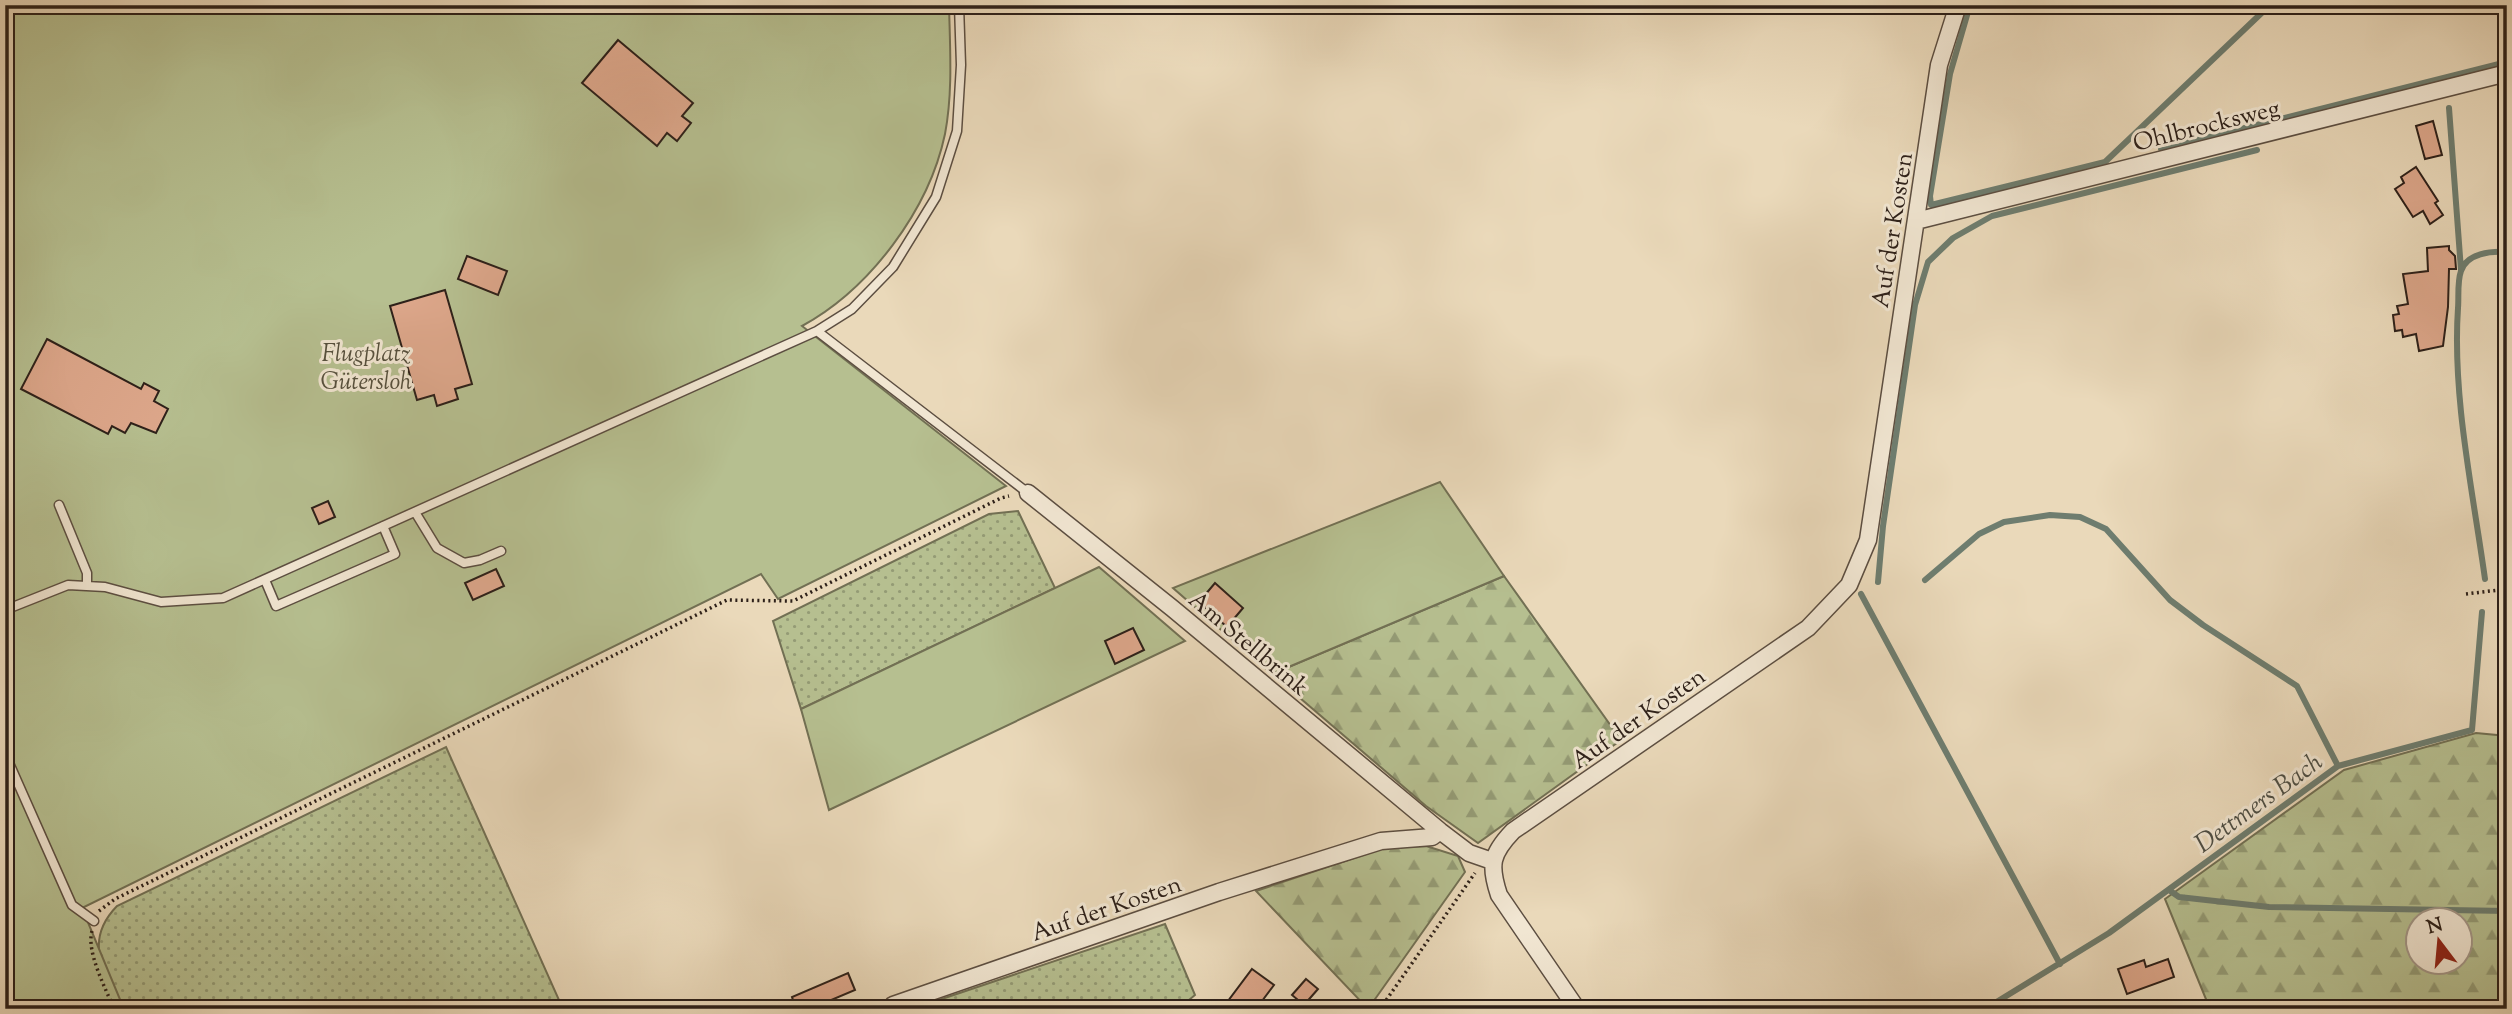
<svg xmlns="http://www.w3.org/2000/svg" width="2512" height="1014" font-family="'Sorts Mill Goudy',serif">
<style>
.grass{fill:url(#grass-dots);stroke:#727054;stroke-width:2}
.forest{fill:url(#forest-firs);stroke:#727054;stroke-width:2;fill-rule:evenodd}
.park{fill:#b6bf90;stroke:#727054;stroke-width:2}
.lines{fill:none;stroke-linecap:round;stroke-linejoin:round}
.stream{stroke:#6e7d6f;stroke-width:6}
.building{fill:#dda78b;stroke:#2d2019;stroke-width:2}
.lane-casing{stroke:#5c4e41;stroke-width:11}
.street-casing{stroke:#5c4e41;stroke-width:19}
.path{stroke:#2d2019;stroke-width:3.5;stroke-dasharray:2 3.5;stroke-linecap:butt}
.lane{stroke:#f1e6d2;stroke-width:8}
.street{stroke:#f1e6d2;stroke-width:16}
.labels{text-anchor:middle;stroke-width:6;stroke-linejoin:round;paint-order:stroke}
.street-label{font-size:24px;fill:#2d2019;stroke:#f1e6d2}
.park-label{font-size:24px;font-style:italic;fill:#56503d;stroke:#f1e6d2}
.water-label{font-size:26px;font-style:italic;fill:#4d4e44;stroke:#f1e6d2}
</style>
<defs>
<pattern id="grass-dots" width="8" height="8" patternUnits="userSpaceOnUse" patternTransform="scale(1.75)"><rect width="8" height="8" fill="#b6bf90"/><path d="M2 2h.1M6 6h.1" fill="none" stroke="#949b75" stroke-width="1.8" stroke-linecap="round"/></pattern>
<pattern id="forest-firs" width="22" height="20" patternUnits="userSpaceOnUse" patternTransform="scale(1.75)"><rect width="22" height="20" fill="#b6bf90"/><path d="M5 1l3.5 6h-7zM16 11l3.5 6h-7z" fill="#949b75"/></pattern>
</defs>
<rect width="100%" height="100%" fill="#ead9ba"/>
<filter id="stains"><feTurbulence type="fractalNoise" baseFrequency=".00286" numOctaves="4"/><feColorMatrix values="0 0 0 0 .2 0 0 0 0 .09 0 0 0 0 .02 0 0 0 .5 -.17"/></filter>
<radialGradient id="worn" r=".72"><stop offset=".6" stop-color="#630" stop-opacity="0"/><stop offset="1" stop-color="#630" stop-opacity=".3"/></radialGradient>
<!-- grass -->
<path class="grass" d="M 1018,511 L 1055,588 L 801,709 L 773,621 L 989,514 Z
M 446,747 L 563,1009 L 121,1009 C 104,970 83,941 117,906 Z
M 1165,924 L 1195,995 L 1178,1009 L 912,1009 Z"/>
<!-- forest -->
<path class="forest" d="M 1504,576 L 1621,740 L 1478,843 L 1426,806 L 1272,674 Z
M 2476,733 L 2507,736 L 2507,1009 L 2210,1009 L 2165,899 L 2344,770 ZM 2418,920 L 2460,920 L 2460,962 L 2418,962 Z
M 1426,846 L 1458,856 L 1465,872 L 1368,1009 L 1256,891 L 1384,848 Z"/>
<!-- park -->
<path class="park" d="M 5,5 L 949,5 C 950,48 953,92 945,134 C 929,210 870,289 802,326 L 1006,486 L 778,599 L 761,574 L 82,908 L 124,1009 L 5,1009 Z
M 1440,482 L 1504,576 L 1272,674 L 1173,588 Z
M 1099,567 L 1185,641 L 829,810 L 801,709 Z"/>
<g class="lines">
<!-- stream -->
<path class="stream" d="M 1970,5 L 1950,74 L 1930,196 L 1931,205 L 2105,162 L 2270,5
M 2449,108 L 2461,270
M 2161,149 L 2507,62
M 2485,579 C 2473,492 2452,396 2458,308 C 2459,297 2457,282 2461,271 C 2467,253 2491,251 2507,252
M 1925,580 L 1979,534 L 2004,522 L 2050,515 L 2080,517 L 2106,529 L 2170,600 L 2203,625 L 2297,686 L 2338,766
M 1878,582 L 1883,526 L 1915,305 L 1928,262 L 1953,238 L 1992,216 L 2257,150
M 1861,594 L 2060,964
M 2169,890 L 2179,897 L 2269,907 L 2507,911
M 1985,1009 L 2109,933 L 2338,766 L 2472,730 L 2482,612"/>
</g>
<!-- building -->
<path class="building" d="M 618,40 L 693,103 L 682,116 L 691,123 L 677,141 L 667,133 L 657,146 L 582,83 Z
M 2433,121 L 2442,155 L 2425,159 L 2416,126 Z
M 2416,167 L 2438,201 L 2435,203 L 2443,215 L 2430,224 L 2423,211 L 2413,217 L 2395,189 L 2404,183 L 2401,177 Z
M 2449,246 L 2449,250 L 2455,256 L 2456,269 L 2449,269 L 2448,307 L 2443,346 L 2419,351 L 2416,334 L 2403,337 L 2402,330 L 2395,331 L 2393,315 L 2399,314 L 2397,306 L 2408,304 L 2403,274 L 2428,271 L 2427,248 Z
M 467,256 L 507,271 L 498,295 L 458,279 Z
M 445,290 L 472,384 L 455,389 L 458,399 L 437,406 L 434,395 L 417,400 L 390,306 Z
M 47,339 L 141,389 L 144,383 L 159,391 L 154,401 L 168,409 L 156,433 L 131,423 L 125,433 L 112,426 L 108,434 L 21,389 Z
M 328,501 L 335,517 L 319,524 L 312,508 Z
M 496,569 L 504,586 L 473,600 L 465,583 Z
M 1215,583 L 1243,608 L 1227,627 L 1199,602 Z
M 1133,628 L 1144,650 L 1115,664 L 1105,641 Z
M 2168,959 L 2174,977 L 2127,994 L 2118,969 L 2144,960 L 2146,967 Z
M 1252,969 L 1274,985 L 1256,1009 L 1222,1009 Z
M 848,973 L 855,990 L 810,1009 L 796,1009 L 792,997 Z
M 1306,979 L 1318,989 L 1304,1005 L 1292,995 Z"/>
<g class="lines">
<defs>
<path id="lane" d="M 817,331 L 1028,493
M 59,505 L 87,573 L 87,586
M 415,512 L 437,548 L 464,563 L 480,560 L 501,551
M 265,580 L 276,606 L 395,554 L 383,526
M 5,610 L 68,585 L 105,587 L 161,602 L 223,598 L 817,331 L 852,309 L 893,267 L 936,197 L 957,131 L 961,65 L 959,5
M 5,754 L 72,905 L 94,921"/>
<path id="street" d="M 1916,221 L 2507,73
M 1028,493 L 1172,608 L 1440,831 L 1469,853 L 1492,861
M 893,1005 L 1219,892 L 1381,841 L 1432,837 L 1440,831
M 1577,1009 L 1499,895 C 1489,865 1491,854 1513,831 L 1808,628 L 1849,585 L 1868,540 L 1939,65 L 1958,5"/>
</defs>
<!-- lane casing -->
<use href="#lane" class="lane-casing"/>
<!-- street casing -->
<use href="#street" class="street-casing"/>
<!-- path -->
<path class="path" d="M 2466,594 L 2507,589
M 99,911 L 115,899 L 727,600 L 793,601 L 1001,498 L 1009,496
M 92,931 C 86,952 106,989 114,1009
M 1380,1009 L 1475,873"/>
<!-- lane -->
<use href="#lane" class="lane"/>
<!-- street -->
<use href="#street" class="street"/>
</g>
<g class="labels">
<!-- street labels -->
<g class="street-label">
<text transform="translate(2206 125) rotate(-14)" y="8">Ohlbrocksweg</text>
<text transform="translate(1892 230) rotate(-81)" y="8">Auf der Kosten</text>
<text transform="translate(1249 643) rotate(40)" y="8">Am Stellbrink</text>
<text transform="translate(1638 718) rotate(-35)" y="8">Auf der Kosten</text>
<text transform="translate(1106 908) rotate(-19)" y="8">Auf der Kosten</text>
</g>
<!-- park labels -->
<g class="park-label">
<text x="366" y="361">Flugplatz<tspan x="366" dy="28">Gütersloh</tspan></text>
</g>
<!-- water labels -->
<g class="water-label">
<text transform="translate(2258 802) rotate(-36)" y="9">Dettmers Bach</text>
</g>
</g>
<!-- margin -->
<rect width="2512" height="1014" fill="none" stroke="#ead9ba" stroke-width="28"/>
<rect x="7" y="7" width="2498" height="1000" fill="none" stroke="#2d2019" stroke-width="3.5"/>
<rect x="14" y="14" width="2484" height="986" fill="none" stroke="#2d2019" stroke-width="2"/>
<!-- north arrow -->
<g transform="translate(2439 941) rotate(344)"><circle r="33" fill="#f1e6d2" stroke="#a39788" stroke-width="2"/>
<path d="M0-5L12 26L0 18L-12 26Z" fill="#8f2418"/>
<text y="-10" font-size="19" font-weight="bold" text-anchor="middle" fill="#2d2019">N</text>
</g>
<rect width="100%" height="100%" filter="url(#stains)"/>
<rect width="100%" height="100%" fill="url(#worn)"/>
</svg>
